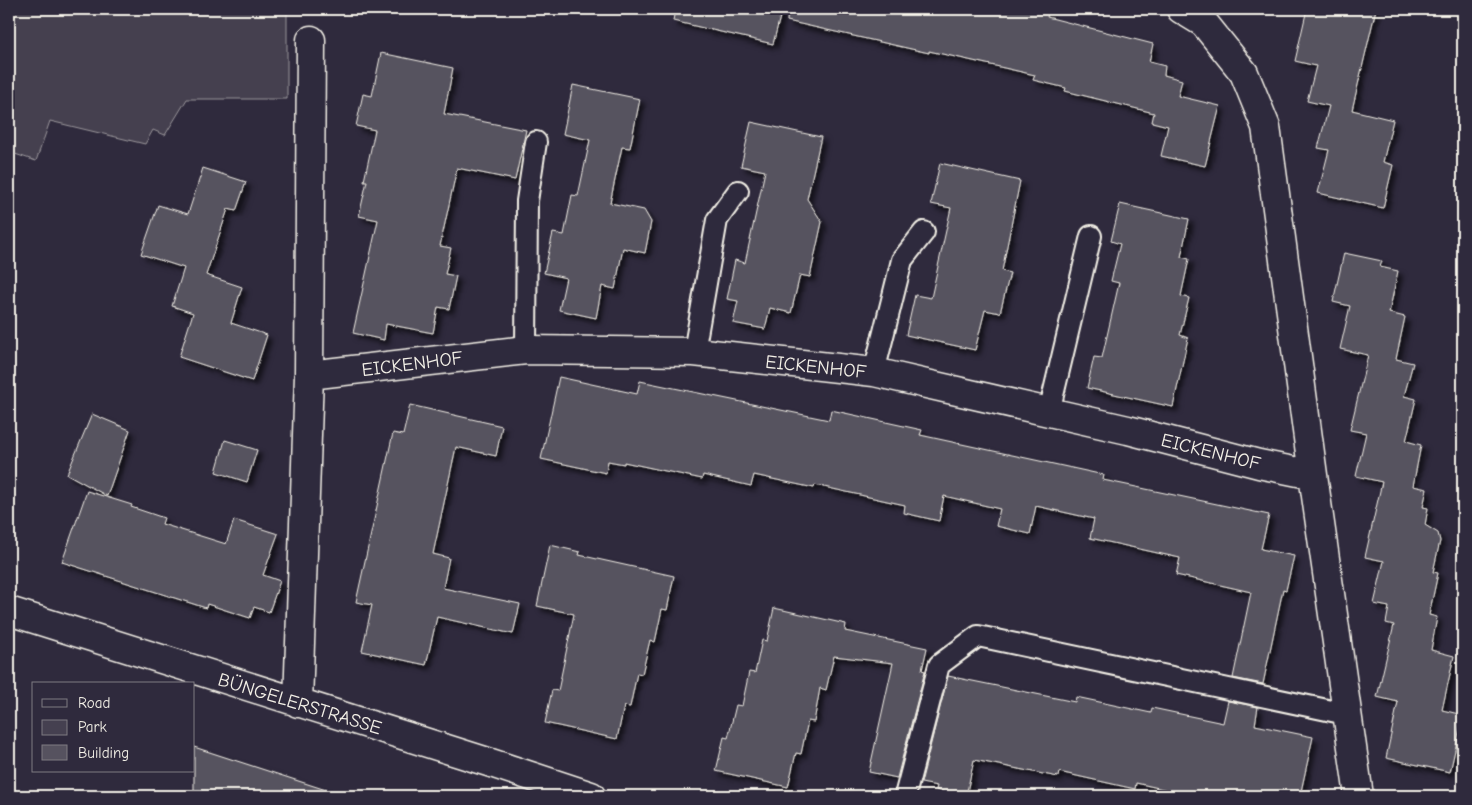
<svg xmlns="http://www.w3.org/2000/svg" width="1472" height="805" font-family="'Comic Neue',sans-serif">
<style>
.green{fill:#454050;stroke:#9c989c}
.building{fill:#56525f;stroke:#f4f1e8;filter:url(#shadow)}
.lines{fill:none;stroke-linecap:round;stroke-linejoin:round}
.service-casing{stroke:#f4f1e8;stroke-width:24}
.minor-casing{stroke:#f4f1e8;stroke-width:31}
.service{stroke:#2f2a3d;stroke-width:20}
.minor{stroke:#2f2a3d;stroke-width:28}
.labels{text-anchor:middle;stroke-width:5;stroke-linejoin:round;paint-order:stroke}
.street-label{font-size:19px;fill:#f4f1e8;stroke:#2f2a3d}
</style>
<defs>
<filter id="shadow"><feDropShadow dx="4.5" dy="4.5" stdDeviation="2.5" flood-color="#0009"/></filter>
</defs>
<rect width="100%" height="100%" fill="#2f2a3d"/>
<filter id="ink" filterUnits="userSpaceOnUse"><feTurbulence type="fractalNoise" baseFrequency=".02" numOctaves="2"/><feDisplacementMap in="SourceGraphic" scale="10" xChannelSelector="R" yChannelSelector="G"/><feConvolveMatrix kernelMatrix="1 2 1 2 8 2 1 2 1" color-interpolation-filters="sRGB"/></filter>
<g filter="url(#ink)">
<!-- green -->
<path class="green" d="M 9,9 L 287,9 L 287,99 L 187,99 L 165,135 L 153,130 L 145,144 L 50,121 L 36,161 L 9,152 Z"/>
<!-- building -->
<path class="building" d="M 675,9 L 782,9 L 773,44 L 673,21 Z
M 788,9 L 1049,9 L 1047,17 L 1153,44 L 1149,62 L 1165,66 L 1164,75 L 1182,80 L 1178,96 L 1220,106 L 1205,166 L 1161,156 L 1168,126 L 1152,122 L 1154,113 L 1065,91 L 1066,88 L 1033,80 L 1035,75 L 929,51 L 929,53 L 787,21 Z
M 1307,9 L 1376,9 L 1352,110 L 1393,120 L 1383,162 L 1393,165 L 1383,208 L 1318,193 L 1329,150 L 1318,148 L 1329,106 L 1307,101 L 1316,66 L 1295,61 Z
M 381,53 L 453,68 L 444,114 L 526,130 L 515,180 L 457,168 L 440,246 L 451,248 L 445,274 L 456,276 L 449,309 L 438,307 L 433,333 L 386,324 L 384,340 L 353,333 L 378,220 L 359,216 L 367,181 L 364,181 L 375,130 L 356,126 L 363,94 L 372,96 Z
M 573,85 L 640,99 L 630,148 L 622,147 L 610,203 L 644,210 L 651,222 L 645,253 L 623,248 L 615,289 L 602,286 L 596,318 L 559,310 L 566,278 L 544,273 L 553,233 L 564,235 L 572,195 L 578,196 L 590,140 L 563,134 Z
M 751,122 L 821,137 L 807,199 L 822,222 L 810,277 L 800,275 L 791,313 L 770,308 L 765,329 L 733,323 L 738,301 L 727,299 L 735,260 L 745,263 L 765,171 L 741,166 Z
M 940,163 L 1020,181 L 1002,271 L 1010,273 L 1000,313 L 985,310 L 975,350 L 906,335 L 915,295 L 931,298 L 951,208 L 931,204 Z
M 203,168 L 246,182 L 236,211 L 228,209 L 206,275 L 242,287 L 231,323 L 267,335 L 252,381 L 179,357 L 193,313 L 172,306 L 184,268 L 141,254 L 158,205 L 188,214 Z
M 1120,204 L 1189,219 L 1181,257 L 1189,259 L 1181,296 L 1189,298 L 1180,335 L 1188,338 L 1173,407 L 1087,388 L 1094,357 L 1102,358 L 1119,283 L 1111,281 L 1120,244 L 1111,241 Z
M 1344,253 L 1382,261 L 1380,267 L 1398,271 L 1389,313 L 1405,317 L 1396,359 L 1413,363 L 1404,396 L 1416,399 L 1406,441 L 1421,445 L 1413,486 L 1427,489 L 1423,507 L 1428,508 L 1425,525 L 1438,533 L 1440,541 L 1433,572 L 1438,573 L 1429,615 L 1437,617 L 1431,650 L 1454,656 L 1442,710 L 1463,715 L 1450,772 L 1386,758 L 1398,702 L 1377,697 L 1394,625 L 1386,623 L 1389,607 L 1374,604 L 1384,561 L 1365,557 L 1382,482 L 1356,476 L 1366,433 L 1350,430 L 1368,355 L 1340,349 L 1350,306 L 1333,302 Z
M 559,377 L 637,394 L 640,381 L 829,420 L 831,410 L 922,430 L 920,435 L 1104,475 L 1103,480 L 1269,515 L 1261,549 L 1294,556 L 1286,590 L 1283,589 L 1263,684 L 1233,678 L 1251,592 L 1176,575 L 1180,558 L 1090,538 L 1094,519 L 1036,506 L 1030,534 L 996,526 L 1000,509 L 944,496 L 939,521 L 904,513 L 905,505 L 815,485 L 814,488 L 754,475 L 751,486 L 703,475 L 702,479 L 624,462 L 624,464 L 608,461 L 606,473 L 541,459 Z
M 410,405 L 502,426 L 496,456 L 456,447 L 433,554 L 449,558 L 443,588 L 520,604 L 513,634 L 437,617 L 426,665 L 362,651 L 372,605 L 356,602 L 393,433 L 403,435 Z
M 92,414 L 130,430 L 107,496 L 67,474 Z
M 225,440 L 257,450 L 247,482 L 216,472 Z
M 87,491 L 132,505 L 131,507 L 164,518 L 162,524 L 226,544 L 234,520 L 278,534 L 263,575 L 280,581 L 269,612 L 254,607 L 250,618 L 207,604 L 206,608 L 62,562 Z
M 550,545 L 580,552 L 579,555 L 674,576 L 667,610 L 662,609 L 655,642 L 650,640 L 642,674 L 637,673 L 630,707 L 624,706 L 617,739 L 545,723 L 552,690 L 558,691 L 574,614 L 537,606 Z
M 774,608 L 846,624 L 845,631 L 927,648 L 922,670 L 925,671 L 897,778 L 869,772 L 893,663 L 834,656 L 826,690 L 820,688 L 814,722 L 808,721 L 801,754 L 796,753 L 788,787 L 716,771 L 724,737 L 728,738 L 736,705 L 742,706 L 749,672 L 755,673 L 762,640 L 767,641 Z
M 948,676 L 1075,702 L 1076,697 L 1151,713 L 1152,708 L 1223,723 L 1228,701 L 1258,707 L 1255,725 L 1313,737 L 1300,796 L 1195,796 L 1136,783 L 1135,789 L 1059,772 L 1058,777 L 974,760 L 966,796 L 936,790 L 937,786 L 921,783 Z
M 194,747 L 326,790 L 325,796 L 194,796 Z"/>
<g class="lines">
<defs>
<path id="service" d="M 526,350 L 527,201 L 536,142
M 694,352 L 717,220 L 738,191
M 874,372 L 902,260 L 924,232
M 1049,412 L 1091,236
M 905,796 L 939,665 L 978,636 L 1346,714"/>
<path id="minor" d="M 1181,9 L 1204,23 L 1244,73 L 1266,127 L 1313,475 L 1359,796
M 309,375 L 526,350 L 694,352 L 874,372 L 1128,430 L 1259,464 L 1313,475
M 9,611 L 488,762 L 591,796
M 298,703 L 309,375 L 311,40"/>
</defs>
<!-- service casing -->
<use href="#service" class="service-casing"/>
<!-- minor casing -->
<use href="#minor" class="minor-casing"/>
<!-- service -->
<use href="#service" class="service"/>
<!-- minor -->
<use href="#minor" class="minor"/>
</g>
</g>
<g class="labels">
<!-- street labels -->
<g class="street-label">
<text transform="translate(412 363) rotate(-7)" y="7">EICKENHOF</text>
<text transform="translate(816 366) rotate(6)" y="7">EICKENHOF</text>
<text transform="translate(1211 451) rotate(14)" y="7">EICKENHOF</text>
<text transform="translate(300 703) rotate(17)" y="7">BÜNGELERSTRASSE</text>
</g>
</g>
<!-- margin -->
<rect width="1472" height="805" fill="none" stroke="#2f2a3d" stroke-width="30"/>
<rect x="15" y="15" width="1442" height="775" fill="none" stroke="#f4f1e8" stroke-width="2" filter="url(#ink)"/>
<!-- legend -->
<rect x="32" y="682" width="162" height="90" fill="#2f2a3d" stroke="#7e7a81"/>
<rect x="42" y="699" width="25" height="8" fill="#2f2a3d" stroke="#7e7a81"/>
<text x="78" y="708" font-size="15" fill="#f4f1e8">Road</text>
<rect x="42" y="720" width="25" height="15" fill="#454050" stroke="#7e7a81"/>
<text x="78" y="732" font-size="15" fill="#f4f1e8">Park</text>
<rect x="42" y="745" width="25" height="15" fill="#56525f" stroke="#7e7a81"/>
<text x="78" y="758" font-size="15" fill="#f4f1e8">Building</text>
</svg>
